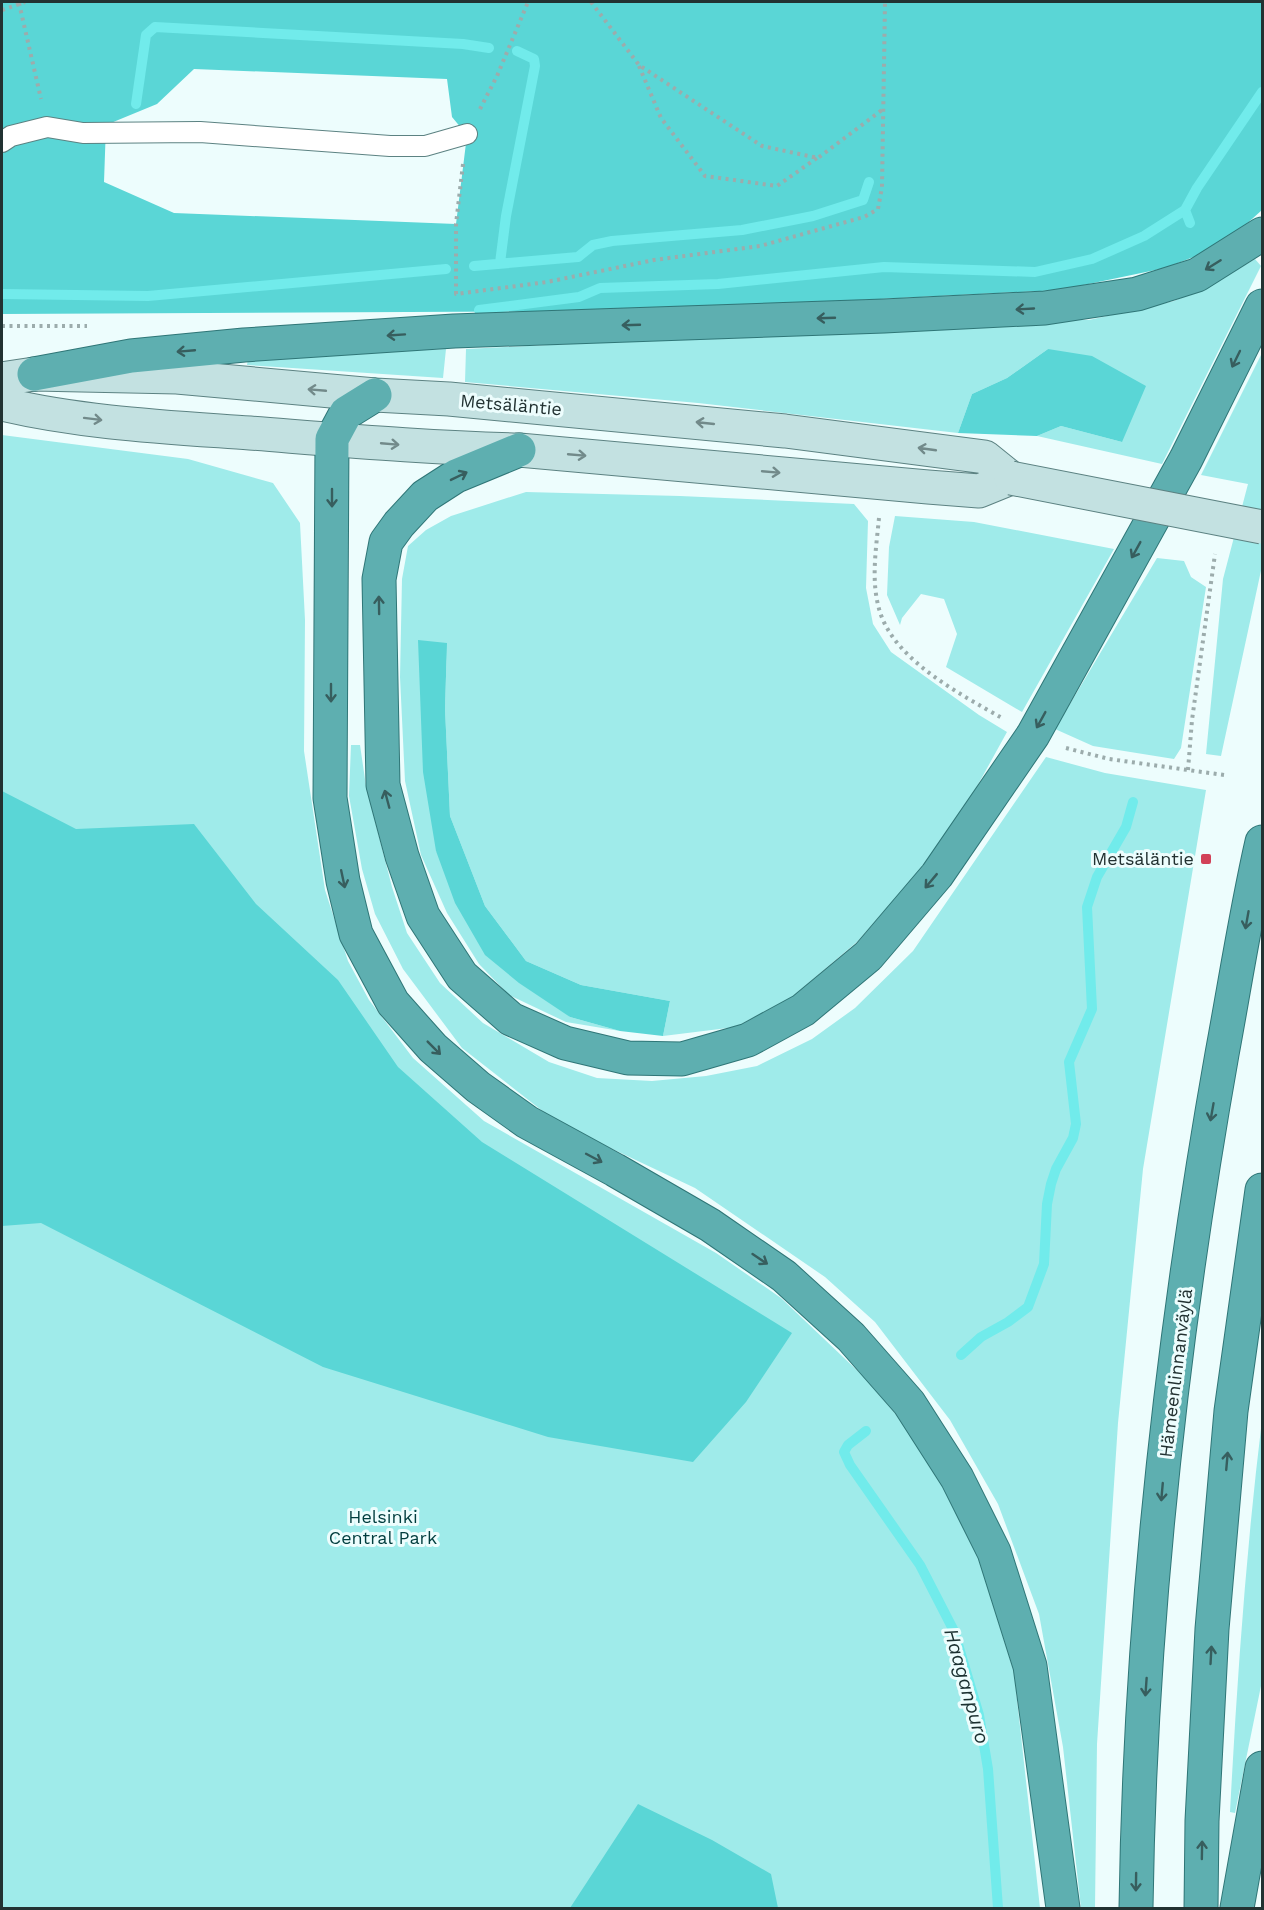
<svg xmlns="http://www.w3.org/2000/svg" width="1264" height="1910" font-family="'Work Sans',sans-serif">
<style>
.green{fill:#9febea}
.forest{fill:#5ad6d6;fill-rule:evenodd}
.lines{fill:none;stroke-linecap:round;stroke-linejoin:round}
.stream{stroke:#71ebeb;stroke-width:10}
.service-casing{stroke:#5c8282;stroke-width:22}
.secondary-casing{stroke:#5c8282;stroke-width:35}
.trunk-casing{stroke:#2f7677;stroke-width:35}
.path{stroke:#9cacac;stroke-width:4;stroke-dasharray:3 4.5;stroke-linecap:butt}
.service{stroke:#fff;stroke-width:20}
.secondary{stroke:#c3e1e1;stroke-width:33}
.trunk{stroke:#5eafb0;stroke-width:33}
.secondary-bridge-casing{stroke:#5c8282;stroke-width:35;stroke-linecap:butt}
.secondary-bridge{stroke:#c3e1e1;stroke-width:33}
.oneway{stroke:#375e5e}
.oneway2{stroke:#728a8a}
.poi-dot{fill:#d24158;stroke:#edfdfd;stroke-width:2}
.labels{text-anchor:middle;stroke-width:6;stroke-linejoin:round;paint-order:stroke}
.street-label{font-size:18px;fill:#223232;stroke:#edfdfd}
.poi-label{font-size:18px;fill:#223232;stroke:#edfdfd;text-anchor:end}
.park-label{font-size:18px;fill:#003d3e;stroke:#edfdfd}
.water-label{font-size:20px;font-style:italic;fill:#1a3030;stroke:#edfdfd}
</style>
<rect width="100%" height="100%" fill="#edfdfd"/>
<!-- green -->
<path class="green" d="M 1255,259 L 1261,266 L 1162,464 L 1037,436 L 1061,426 L 1122,442 L 1048,349 L 1007,378 L 972,394 L 958,433 L 698,403 L 465,382 L 466,349 L 1050,320 L 1089,320 L 1174,301 L 1230,274 Z
M 446,349 L 443,378 L 247,365 L 248,359 L 345,352 Z
M 1262,353 L 1262,566 L 1221,756 L 1206,754 L 1223,579 L 1248,484 L 1201,475 Z
M 2,435 L 188,459 L 273,483 L 300,523 L 305,620 L 304,751 L 325,890 L 348,961 L 369,1000 L 413,1058 L 484,1121 L 716,1253 L 781,1298 L 863,1376 L 900,1419 L 944,1486 L 977,1554 L 1014,1672 L 1040,1908 L 2,1908 Z
M 526,492 L 680,496 L 854,504 L 868,521 L 866,588 L 873,624 L 891,652 L 979,715 L 1007,732 L 975,790 L 925,864 L 858,941 L 792,997 L 736,1027 L 663,1036 L 670,1001 L 581,985 L 526,961 L 485,906 L 450,816 L 445,709 L 447,643 L 436,851 L 570,1017 L 620,1031 L 566,1022 L 509,995 L 479,964 L 447,913 L 421,855 L 405,781 L 400,677 L 402,579 L 408,546 L 426,530 L 451,516 Z
M 895,516 L 974,522 L 1114,549 L 1022,712 L 946,667 L 957,634 L 944,599 L 921,594 L 902,618 L 900,625 L 887,595 L 889,547 Z
M 1157,558 L 1184,561 L 1191,577 L 1206,587 L 1181,748 L 1174,759 L 1093,746 L 1055,729 Z
M 351,745 L 360,745 L 366,786 L 392,887 L 407,933 L 440,983 L 483,1023 L 549,1062 L 597,1078 L 652,1081 L 706,1076 L 757,1066 L 812,1039 L 855,1008 L 913,951 L 1046,757 L 1105,773 L 1206,790 L 1143,1169 L 1118,1423 L 1097,1744 L 1095,1908 L 1081,1908 L 1063,1747 L 1039,1614 L 998,1504 L 950,1420 L 875,1322 L 825,1277 L 695,1188 L 604,1145 L 545,1113 L 462,1048 L 403,969 L 375,914 L 362,869 L 349,796 Z
M 1262,1420 L 1262,1681 L 1235,1813 L 1230,1812 C 1237,1681 1246,1550 1262,1420 Z"/>
<!-- forest -->
<path class="forest" d="M 2,2 L 1262,2 L 1262,210 L 1222,246 L 1165,268 L 1060,290 L 643,311 L 2,314 ZM 194,69 L 447,79 L 452,117 L 467,135 L 456,224 L 174,213 L 104,182 L 106,125 L 157,104 Z
M 1048,349 L 1092,356 L 1146,386 L 1122,442 L 1061,426 L 1037,436 L 958,433 L 972,394 L 1007,378 Z
M 418,640 L 447,643 L 445,709 L 450,816 L 485,906 L 526,961 L 581,985 L 670,1001 L 663,1036 L 620,1031 L 570,1017 L 519,983 L 485,955 L 455,903 L 436,851 L 423,772 Z
M 2,791 L 76,829 L 194,824 L 256,904 L 338,980 L 398,1067 L 482,1142 L 792,1333 L 746,1402 L 693,1462 L 548,1437 L 323,1367 L 41,1223 L 2,1226 Z
M 638,1804 L 712,1840 L 771,1874 L 778,1908 L 570,1908 Z"/>
<g class="lines">
<!-- stream -->
<path class="stream" d="M 136,104 L 146,35 L 155,27 L 463,44 L 489,48
M 1190,223 L 1185,210 L 1197,188 L 1262,92
M 500,263 L 506,216 L 535,66 L 534,59 L 517,51
M 474,266 L 578,257 L 593,245 L 612,241 L 742,230 L 813,216 L 863,200 L 869,182
M 2,294 L 148,296 L 446,269
M 479,310 L 579,297 L 600,288 L 718,284 L 884,267 L 1035,272 L 1092,259 L 1144,236 L 1185,210
M 961,1355 L 981,1337 L 1008,1322 L 1028,1307 L 1044,1264 L 1047,1204 L 1051,1184 L 1056,1169 L 1073,1138 L 1076,1124 L 1069,1062 L 1092,1009 L 1087,907 L 1097,877 L 1126,827 L 1133,802
M 866,1431 L 848,1445 L 844,1452 L 850,1465 L 920,1565 L 954,1631 L 979,1715 L 988,1769 L 998,1908"/>
<defs>
<path id="service" d="M 2,142 L 11,136 L 47,127 L 83,133 L 200,132 L 390,146 L 425,146 L 467,134"/>
<path id="secondary" d="M 2,379 L 34,374 L 177,377 L 375,395 L 449,399 L 785,431 L 985,457 L 1011,478 L 979,491 L 928,487 L 519,450 C 429,448 340,440 250,433 C 167,427 82,423 2,404"/>
<path id="trunk" d="M 34,374 L 131,356 L 244,345 L 454,331 L 884,316 L 1045,308 L 1137,294 L 1197,275 L 1262,234
M 375,395 L 346,413 L 332,439 L 330,798 L 343,881 L 356,934 L 393,1003 L 433,1048 L 478,1087 L 527,1122 L 615,1170 L 710,1225 L 784,1276 L 851,1337 L 909,1403 L 957,1478 L 994,1552 L 1030,1666 L 1063,1908
M 519,450 L 456,476 L 425,496 L 399,524 L 386,542 L 379,579 L 383,785 L 402,856 L 423,916 L 462,976 L 511,1019 L 565,1043 L 628,1058 L 682,1059 L 748,1040 L 803,1010 L 868,956 L 937,875 L 1033,735 L 1186,459 L 1262,306
M 1136,1908 C 1140,1623 1172,1336 1222,1054 C 1235,984 1246,912 1262,842
M 1201,1908 L 1202,1821 L 1212,1629 L 1231,1411 L 1262,1190
M 1237,1908 L 1262,1768"/>
</defs>
<!-- service casing -->
<use href="#service" class="service-casing"/>
<!-- secondary casing -->
<use href="#secondary" class="secondary-casing"/>
<!-- trunk casing -->
<use href="#trunk" class="trunk-casing"/>
<!-- path -->
<path class="path" d="M 591,2 L 639,65 L 762,146 L 818,158 L 882,110
M 19,3 L 41,99
M 2,10 L 25,2
M 639,66 L 661,118 L 705,176 L 777,186 L 817,158
M 480,109 L 497,76 L 528,2
M 463,164 L 456,224 L 456,294 L 547,282 L 654,260 L 760,246 L 864,217 L 878,209 L 882,187 L 885,2
M 2,326 L 87,326
M 879,518 C 876,550 870,584 881,615 C 898,662 960,694 1002,718
M 1066,748 L 1109,759 L 1224,775
M 1188,770 L 1192,720 L 1215,554"/>
<!-- service -->
<use href="#service" class="service"/>
<!-- secondary -->
<use href="#secondary" class="secondary"/>
<!-- trunk -->
<use href="#trunk" class="trunk"/>
<defs>
<path id="secondary-bridge" d="M 1011,478 L 1262,527"/>
</defs>
<!-- secondary-bridge casing -->
<use href="#secondary-bridge" class="secondary-bridge-casing"/>
<!-- secondary-bridge -->
<use href="#secondary-bridge" class="secondary-bridge"/>
</g>
<!-- one-way arrows -->
<defs><path id="oneway-shaft" d="M-6 0H5M1.5-3L5.5 0L1.5 3" fill="none" stroke-width="1.6" stroke-linecap="round" stroke-linejoin="round" transform="scale(1.5)"/></defs>
<g class="oneway">
<use href="#oneway-shaft" transform="translate(1213 265) rotate(148)"/>
<use href="#oneway-shaft" transform="translate(1025 309) rotate(177)"/>
<use href="#oneway-shaft" transform="translate(826 318) rotate(178)"/>
<use href="#oneway-shaft" transform="translate(631 325) rotate(178)"/>
<use href="#oneway-shaft" transform="translate(396 335) rotate(176)"/>
<use href="#oneway-shaft" transform="translate(186 351) rotate(175)"/>
<use href="#oneway-shaft" transform="translate(1236 359) rotate(116)"/>
<use href="#oneway-shaft" transform="translate(459 476) rotate(-26)"/>
<use href="#oneway-shaft" transform="translate(332 498) rotate(90)"/>
<use href="#oneway-shaft" transform="translate(1136 550) rotate(119)"/>
<use href="#oneway-shaft" transform="translate(379 605) rotate(-91)"/>
<use href="#oneway-shaft" transform="translate(331 693) rotate(90)"/>
<use href="#oneway-shaft" transform="translate(1041 720) rotate(119)"/>
<use href="#oneway-shaft" transform="translate(387 799) rotate(-105)"/>
<use href="#oneway-shaft" transform="translate(343 879) rotate(78)"/>
<use href="#oneway-shaft" transform="translate(931 881) rotate(130)"/>
<use href="#oneway-shaft" transform="translate(1247 920) rotate(100)"/>
<use href="#oneway-shaft" transform="translate(434 1048) rotate(45)"/>
<use href="#oneway-shaft" transform="translate(1212 1112) rotate(100)"/>
<use href="#oneway-shaft" transform="translate(594 1158) rotate(28)"/>
<use href="#oneway-shaft" transform="translate(760 1259) rotate(34)"/>
<use href="#oneway-shaft" transform="translate(1227 1461) rotate(-85)"/>
<use href="#oneway-shaft" transform="translate(1162 1492) rotate(95)"/>
<use href="#oneway-shaft" transform="translate(1211 1655) rotate(-87)"/>
<use href="#oneway-shaft" transform="translate(1146 1687) rotate(94)"/>
<use href="#oneway-shaft" transform="translate(1202 1850) rotate(-89)"/>
<use href="#oneway-shaft" transform="translate(1136 1882) rotate(91)"/>
</g>
<g class="oneway2">
<use href="#oneway-shaft" transform="translate(317 390) rotate(-175)"/>
<use href="#oneway-shaft" transform="translate(93 419) rotate(7)"/>
<use href="#oneway-shaft" transform="translate(705 423) rotate(-174)"/>
<use href="#oneway-shaft" transform="translate(390 444) rotate(5)"/>
<use href="#oneway-shaft" transform="translate(927 449) rotate(-172)"/>
<use href="#oneway-shaft" transform="translate(577 455) rotate(5)"/>
<use href="#oneway-shaft" transform="translate(771 472) rotate(5)"/>
</g>
<!-- markers -->
<rect class="poi-dot" x="1200" y="853" width="12" height="12" rx="3"/>
<g class="labels">
<!-- street labels -->
<g class="street-label">
<text transform="translate(511 405) rotate(5)" y="6">Metsäläntie</text>
<text transform="translate(1176 1373) rotate(-83)" y="6">Hämeenlinnanväylä</text>
</g>
<!-- poi labels -->
<g class="poi-label">
<text x="1194" y="865">Metsäläntie</text>
</g>
<!-- park labels -->
<g class="park-label">
<text x="383" y="1523">Helsinki<tspan x="383" dy="21">Central Park</tspan></text>
</g>
<!-- water labels -->
<g class="water-label">
<text transform="translate(967 1686) rotate(74)" y="7">Haaganpuro</text>
</g>
</g>
<!-- border -->
<rect width="1264" height="1910" fill="none" stroke="#223232" stroke-width="6"/>
</svg>
